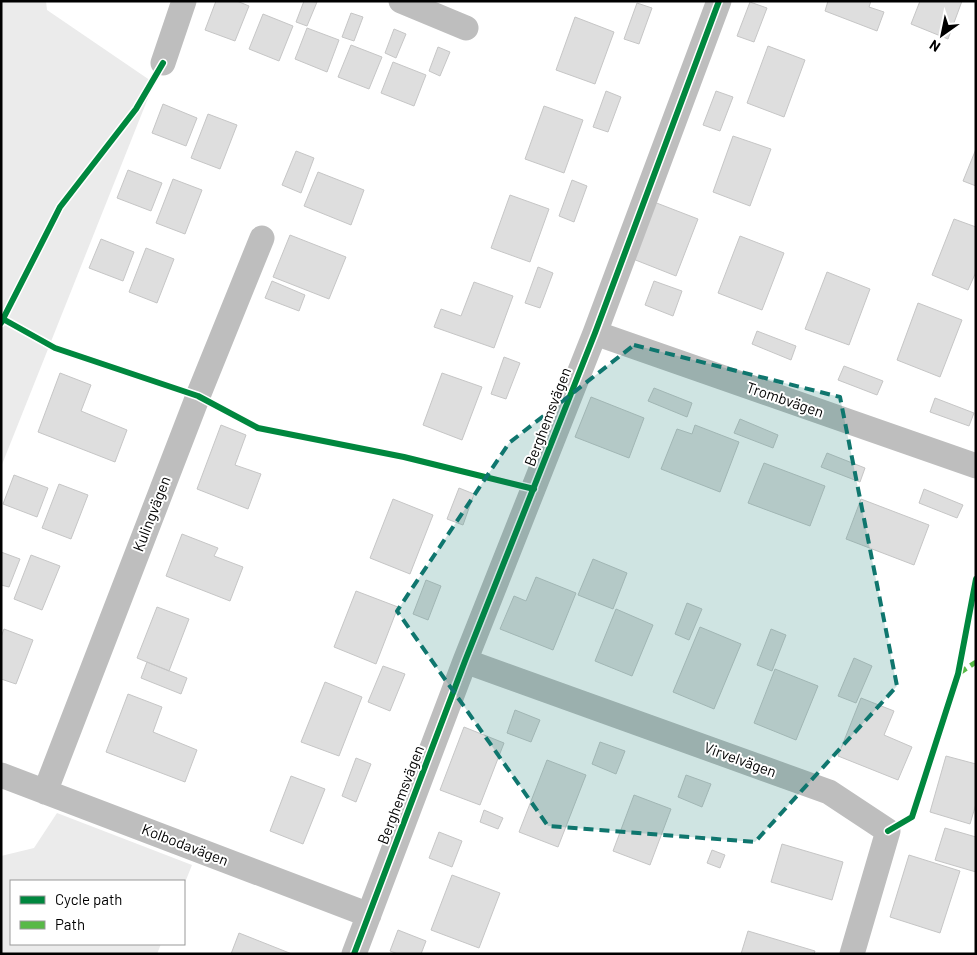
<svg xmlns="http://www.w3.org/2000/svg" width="977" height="955" font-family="Barlow,sans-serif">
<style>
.green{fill:#ebebeb}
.building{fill:#dedede;stroke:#c6c6c6}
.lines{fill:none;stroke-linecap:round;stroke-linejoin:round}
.minor{stroke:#bebebe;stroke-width:25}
.quiet{stroke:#58b947;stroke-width:5;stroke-dasharray:10 5;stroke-linecap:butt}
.cycleway-casing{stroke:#fff;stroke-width:9}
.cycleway{stroke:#00873e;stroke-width:6}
.marked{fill:#0f766e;fill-opacity:0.2;stroke:#0f766e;stroke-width:4;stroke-dasharray:10 6;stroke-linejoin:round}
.labels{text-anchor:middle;stroke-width:4;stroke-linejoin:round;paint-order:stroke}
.street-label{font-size:15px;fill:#000;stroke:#fff}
</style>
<rect width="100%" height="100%" fill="#fff"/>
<!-- green -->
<path class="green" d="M 1,1 L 46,1 L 47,10 L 154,83 L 1,467 Z
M 57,813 L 192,865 L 184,885 L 184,881 L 11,881 L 11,944 L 161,944 L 157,954 L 1,954 L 1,856 L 34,848 Z"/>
<!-- building -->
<path class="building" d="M 216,1 L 237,1 L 249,6 L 235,41 L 205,30 Z
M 304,1 L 317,2 L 307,26 L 296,22 Z
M 828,1 L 871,1 L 869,7 L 884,12 L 877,31 L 825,11 Z
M 920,1 L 962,1 L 948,39 L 911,24 Z
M 750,2 L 767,8 L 754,42 L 737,36 Z
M 637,3 L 652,8 L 639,44 L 624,39 Z
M 351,13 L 363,17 L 354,41 L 342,37 Z
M 263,14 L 293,26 L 279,61 L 249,49 Z
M 575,17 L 614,32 L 595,84 L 556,70 Z
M 307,28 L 339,40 L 327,72 L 295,59 Z
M 394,29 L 406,34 L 396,58 L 385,53 Z
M 351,45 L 382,57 L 369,89 L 338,77 Z
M 768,46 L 805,60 L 784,117 L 747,103 Z
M 438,47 L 450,52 L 440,76 L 429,71 Z
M 393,62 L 426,75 L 414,106 L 381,93 Z
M 606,91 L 621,97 L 608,132 L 593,127 Z
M 716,91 L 733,97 L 720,131 L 703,125 Z
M 163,104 L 197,118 L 186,146 L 152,133 Z
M 544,106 L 583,120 L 564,173 L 525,159 Z
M 208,114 L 237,125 L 220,169 L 191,158 Z
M 733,136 L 771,149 L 750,206 L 713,192 Z
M 976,149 L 976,186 L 963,181 Z
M 296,151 L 314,158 L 301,193 L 282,185 Z
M 128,170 L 162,183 L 151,211 L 117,198 Z
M 318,172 L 364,190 L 351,225 L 304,206 Z
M 173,179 L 202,190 L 185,234 L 156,223 Z
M 572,180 L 587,186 L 574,222 L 559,216 Z
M 510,195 L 549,209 L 530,262 L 491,248 Z
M 654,202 L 698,219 L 676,276 L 633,259 Z
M 954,219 L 976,227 L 976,272 L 968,290 L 932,275 Z
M 290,235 L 346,257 L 329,299 L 273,277 Z
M 740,236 L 784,253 L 762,310 L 718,293 Z
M 101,239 L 134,252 L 123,281 L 89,268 Z
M 146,248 L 174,259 L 157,303 L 129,292 Z
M 538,267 L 553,273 L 540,308 L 525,303 Z
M 827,272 L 870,289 L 849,345 L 805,329 Z
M 272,281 L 305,295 L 299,311 L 265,298 Z
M 654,281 L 682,291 L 673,316 L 645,305 Z
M 474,282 L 513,296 L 494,348 L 434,327 L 441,309 L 461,316 Z
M 918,303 L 962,320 L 940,377 L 897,360 Z
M 757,331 L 796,346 L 791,360 L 752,344 Z
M 504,357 L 520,363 L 506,399 L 491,394 Z
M 844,366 L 883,381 L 877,395 L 838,380 Z
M 60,373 L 91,385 L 81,411 L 127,430 L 115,462 L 38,432 Z
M 442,373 L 482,387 L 462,440 L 423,425 Z
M 654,388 L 692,403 L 687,417 L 648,401 Z
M 591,397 L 644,418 L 629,458 L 575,437 Z
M 935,398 L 974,413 L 969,426 L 930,412 Z
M 740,419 L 778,435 L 773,448 L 734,433 Z
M 221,425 L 246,435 L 235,465 L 261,474 L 248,509 L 197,489 Z
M 695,425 L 739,442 L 720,492 L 661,469 L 677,429 L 692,434 Z
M 827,453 L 865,468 L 860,482 L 821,467 Z
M 764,463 L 825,486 L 810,526 L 748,503 Z
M 14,475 L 48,488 L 37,517 L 3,504 Z
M 59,484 L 88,495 L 71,539 L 42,528 Z
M 459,488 L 474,494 L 463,525 L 447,519 Z
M 924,489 L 963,505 L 957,518 L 919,503 Z
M 393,499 L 433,515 L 410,574 L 370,558 Z
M 861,499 L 929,525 L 914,565 L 846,539 Z
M 182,534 L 218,548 L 214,556 L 243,567 L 230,601 L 166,576 Z
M 1,552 L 20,559 L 9,587 L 1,585 Z
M 31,555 L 60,566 L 42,610 L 14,599 Z
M 593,559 L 627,573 L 613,609 L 578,595 Z
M 536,577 L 576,593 L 553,650 L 500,629 L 514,596 L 526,601 Z
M 426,580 L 441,586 L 428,620 L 413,614 Z
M 356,591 L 398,607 L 376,664 L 334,647 Z
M 687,603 L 702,609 L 689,640 L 675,634 Z
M 157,607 L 189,619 L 169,671 L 137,658 Z
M 616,609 L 653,625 L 632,676 L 595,661 Z
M 700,627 L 741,644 L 714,709 L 673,692 Z
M 4,629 L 33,640 L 16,684 L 1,679 L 1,637 Z
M 771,629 L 786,635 L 772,671 L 757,665 Z
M 854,658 L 872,666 L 856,703 L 838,696 Z
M 147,662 L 187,678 L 181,694 L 141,678 Z
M 383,666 L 405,674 L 390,711 L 368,702 Z
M 775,669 L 818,686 L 796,740 L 754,723 Z
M 325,682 L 362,697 L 339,756 L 301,742 Z
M 128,694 L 162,707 L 153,732 L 197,750 L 185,782 L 106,752 Z
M 861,698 L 894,711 L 884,735 L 912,747 L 898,780 L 838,756 Z
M 515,710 L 540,720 L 531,742 L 507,733 Z
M 464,727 L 504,743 L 480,805 L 440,790 Z
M 600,742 L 625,751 L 616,774 L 592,764 Z
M 946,756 L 976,764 L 976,804 L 970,824 L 930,812 Z
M 356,758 L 371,764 L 356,802 L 342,796 Z
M 547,760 L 586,775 L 558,847 L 519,832 Z
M 686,775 L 711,784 L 702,807 L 678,797 Z
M 291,776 L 325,789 L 303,844 L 270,831 Z
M 634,795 L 671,809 L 650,865 L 613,851 Z
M 484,810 L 503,818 L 498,829 L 480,822 Z
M 945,828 L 976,837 L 976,872 L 935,860 Z
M 439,832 L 462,841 L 452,867 L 429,858 Z
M 782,844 L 843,862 L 832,900 L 771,882 Z
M 712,850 L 725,855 L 720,868 L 707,863 Z
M 909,855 L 960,871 L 940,933 L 890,917 Z
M 452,875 L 500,893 L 479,948 L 431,930 Z
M 398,930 L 426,941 L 421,954 L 398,954 L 390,951 Z
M 748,931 L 815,951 L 814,954 L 741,954 Z
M 239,933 L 292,954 L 231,954 Z"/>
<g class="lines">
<!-- minor -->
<path class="minor" d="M 401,1 L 466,28
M 163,63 L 184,1
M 595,333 L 976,466
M 465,661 L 829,792 L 888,831 L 852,954
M 1,775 L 369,915
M 45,792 L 198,396 L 262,238
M 354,954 L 465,661 L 595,333 L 719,1"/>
<!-- quiet -->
<path class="quiet" d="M 958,674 L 976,662"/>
<defs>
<path id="cycleway" d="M 3,319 L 55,348 L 198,396 L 258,428 L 404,457 L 534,489
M 1,323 L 60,207 L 136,109 L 163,63
M 888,831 L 912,817 L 958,674 L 976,579
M 354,954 L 465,661 L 595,333 L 719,1"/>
</defs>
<!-- cycleway casing -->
<use href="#cycleway" class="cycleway-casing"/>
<!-- cycleway -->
<use href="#cycleway" class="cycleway"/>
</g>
<!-- marked area -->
<path class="marked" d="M 634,345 L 840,397 L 897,686 L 755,842 L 548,826 L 397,611 L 509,443 Z"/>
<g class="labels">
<!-- street labels -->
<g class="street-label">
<text transform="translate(785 400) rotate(19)" y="5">Trombvägen</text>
<text transform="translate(548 417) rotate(-69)" y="5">Berghemsvägen</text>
<text transform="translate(152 514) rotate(-69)" y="5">Kulingvägen</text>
<text transform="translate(740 760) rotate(20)" y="5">Virvelvägen</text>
<text transform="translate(401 795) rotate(-69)" y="5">Berghemsvägen</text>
<text transform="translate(185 845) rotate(21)" y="5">Kolbodavägen</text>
</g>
</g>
<!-- border -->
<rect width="977" height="955" fill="none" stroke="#000000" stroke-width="5"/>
<!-- legend -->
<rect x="10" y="880" width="175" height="65" fill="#ffffff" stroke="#999999"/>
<rect x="20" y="896" width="25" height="8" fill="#00873e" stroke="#999999"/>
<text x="55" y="905" font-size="15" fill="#000000">Cycle path</text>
<rect x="20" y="921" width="25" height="8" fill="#58b947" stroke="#999999"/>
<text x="55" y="930" font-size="15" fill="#000000">Path</text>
<!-- north arrow -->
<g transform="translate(942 35) rotate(213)" stroke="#ffffff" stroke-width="4" paint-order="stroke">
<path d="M0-4L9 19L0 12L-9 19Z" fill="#000000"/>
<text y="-8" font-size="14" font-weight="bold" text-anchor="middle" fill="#000000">N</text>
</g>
</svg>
